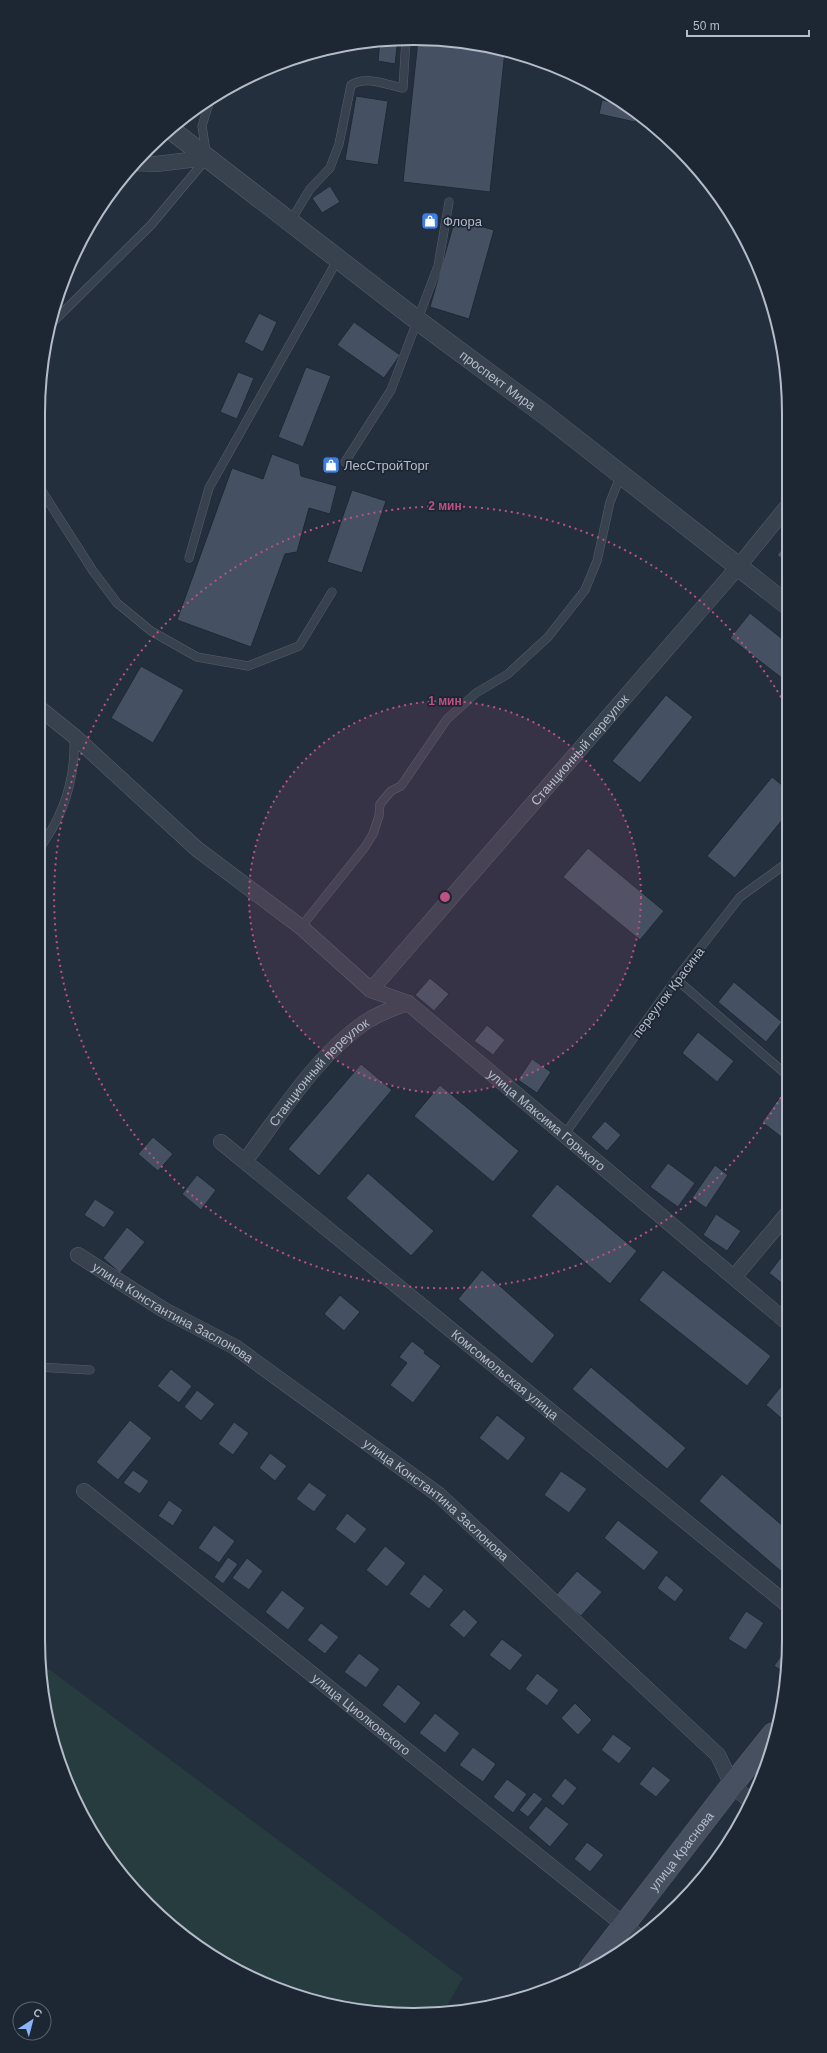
<svg xmlns="http://www.w3.org/2000/svg" width="827" height="2053" font-family="Arial,sans-serif">
<style>
.green{fill:#263c3f}
.building{fill:#455162;stroke:#1f2835}
.lines{fill:none;stroke-linecap:round;stroke-linejoin:round}
.service-casing{stroke:#565f6c;stroke-width:9}
.minor-casing{stroke:#565f6c;stroke-width:16}
.tertiary-casing{stroke:#565f6c;stroke-width:20}
.secondary-casing{stroke:#565f6c;stroke-width:23}
.service{stroke:#38414e;stroke-width:8}
.minor{stroke:#38414e;stroke-width:15}
.tertiary{stroke:#38414e;stroke-width:19}
.secondary{stroke:#465061;stroke-width:22}
.ring{fill:none;stroke:#bd5182;stroke-width:2;stroke-dasharray:2 4}
.labels{text-anchor:middle;stroke-width:3.5;stroke-linejoin:round;paint-order:stroke}
.poi-label{font-size:13px;fill:#b4bcc9;stroke:#1d2633;text-anchor:start}
.street-label{font-size:13px;fill:#b4bcc9;stroke:#1d2633}
.rim{fill:none;stroke:#b4bcc9;stroke-width:2}
.centre{fill:#bd5182;stroke:#1d2633;stroke-width:2}
.ring-label{font-size:12px;text-anchor:middle;font-weight:bold;fill:#bd5182;stroke:#1d2633;stroke-width:3.5;stroke-linejoin:round;paint-order:stroke}
</style>
<rect width="100%" height="100%" fill="#242f3e"/>
<!-- green -->
<path class="green" d="M 42,1664 L 463,1978 L 445,2009 L 364,2012 L 293,1995 L 226,1965 L 131,1887 L 88,1827 L 58,1760 Z"/>
<!-- building -->
<path class="building" d="M 389,39 L 398,39 L 395,64 L 378,61 L 380,40 Z
M 418,40 L 462,41 L 505,51 L 490,192 L 403,182 Z
M 356,96 L 388,101 L 378,165 L 345,160 Z
M 602,100 L 627,106 L 637,114 L 635,122 L 599,114 Z
M 330,186 L 340,202 L 322,213 L 312,198 Z
M 455,219 L 494,230 L 469,319 L 430,307 Z
M 259,313 L 277,322 L 263,352 L 244,342 Z
M 354,322 L 400,355 L 384,378 L 337,345 Z
M 306,367 L 331,376 L 303,447 L 278,437 Z
M 238,372 L 254,378 L 237,419 L 220,412 Z
M 272,454 L 299,464 L 301,476 L 337,486 L 330,514 L 309,508 L 297,552 L 285,554 L 251,647 L 177,620 L 232,468 L 263,479 Z
M 352,490 L 386,501 L 362,573 L 327,562 Z
M 786,544 L 786,562 L 777,555 Z
M 750,613 L 786,642 L 787,682 L 730,638 Z
M 141,666 L 184,690 L 153,743 L 111,718 Z
M 666,695 L 693,717 L 640,783 L 612,761 Z
M 772,777 L 787,789 L 787,814 L 735,878 L 707,856 Z
M 588,848 L 664,911 L 640,940 L 563,877 Z
M 430,978 L 449,994 L 434,1011 L 415,995 Z
M 734,982 L 782,1022 L 766,1042 L 718,1002 Z
M 487,1025 L 505,1040 L 493,1055 L 474,1041 Z
M 698,1032 L 734,1061 L 717,1082 L 682,1053 Z
M 532,1059 L 551,1072 L 537,1093 L 518,1080 Z
M 361,1064 L 392,1090 L 319,1176 L 288,1149 Z
M 440,1085 L 519,1151 L 493,1182 L 414,1116 Z
M 780,1097 L 788,1103 L 788,1142 L 762,1122 Z
M 605,1121 L 621,1135 L 607,1151 L 591,1137 Z
M 153,1137 L 173,1154 L 158,1171 L 138,1154 Z
M 668,1163 L 695,1183 L 678,1207 L 650,1187 Z
M 715,1165 L 728,1175 L 706,1208 L 692,1198 Z
M 368,1173 L 434,1231 L 411,1256 L 346,1198 Z
M 197,1175 L 216,1190 L 201,1210 L 182,1194 Z
M 557,1184 L 637,1251 L 610,1284 L 531,1216 Z
M 95,1199 L 115,1212 L 104,1228 L 84,1215 Z
M 716,1214 L 741,1231 L 727,1251 L 703,1235 Z
M 127,1227 L 145,1242 L 120,1273 L 103,1258 Z
M 786,1251 L 788,1253 L 788,1288 L 769,1273 Z
M 482,1270 L 555,1335 L 532,1364 L 458,1299 Z
M 663,1270 L 771,1356 L 747,1386 L 639,1300 Z
M 340,1295 L 360,1312 L 344,1331 L 324,1314 Z
M 412,1341 L 425,1351 L 424,1353 L 441,1366 L 413,1403 L 390,1385 L 407,1363 L 399,1357 Z
M 591,1367 L 686,1448 L 667,1469 L 572,1389 Z
M 171,1369 L 192,1386 L 179,1403 L 157,1386 Z
M 788,1378 L 788,1424 L 766,1405 Z
M 197,1390 L 215,1404 L 201,1421 L 184,1407 Z
M 497,1415 L 526,1438 L 508,1461 L 479,1438 Z
M 130,1420 L 152,1438 L 118,1480 L 96,1462 Z
M 234,1422 L 249,1433 L 233,1455 L 218,1444 Z
M 270,1453 L 287,1466 L 275,1481 L 259,1468 Z
M 133,1470 L 149,1481 L 140,1494 L 123,1483 Z
M 561,1471 L 587,1489 L 569,1513 L 544,1495 Z
M 722,1474 L 789,1531 L 789,1578 L 699,1501 Z
M 309,1482 L 327,1495 L 314,1512 L 296,1499 Z
M 169,1500 L 183,1510 L 173,1526 L 158,1516 Z
M 347,1513 L 367,1529 L 355,1544 L 335,1529 Z
M 618,1520 L 659,1552 L 644,1571 L 604,1538 Z
M 214,1525 L 235,1541 L 219,1563 L 198,1548 Z
M 385,1546 L 406,1563 L 387,1587 L 366,1570 Z
M 228,1557 L 238,1564 L 223,1584 L 214,1577 Z
M 247,1558 L 263,1571 L 249,1590 L 232,1578 Z
M 577,1571 L 602,1592 L 581,1616 L 556,1595 Z
M 424,1574 L 444,1590 L 429,1609 L 409,1594 Z
M 666,1575 L 684,1590 L 675,1602 L 657,1588 Z
M 282,1590 L 305,1608 L 288,1630 L 265,1612 Z
M 464,1609 L 478,1622 L 464,1638 L 449,1625 Z
M 746,1611 L 764,1623 L 746,1650 L 728,1639 Z
M 321,1623 L 339,1637 L 325,1654 L 307,1640 Z
M 502,1639 L 523,1655 L 510,1671 L 489,1655 Z
M 785,1650 L 787,1651 L 784,1672 L 774,1666 Z
M 359,1653 L 380,1669 L 366,1688 L 344,1672 Z
M 537,1673 L 559,1690 L 547,1706 L 525,1689 Z
M 398,1684 L 421,1703 L 405,1724 L 382,1705 Z
M 575,1703 L 592,1720 L 578,1735 L 561,1718 Z
M 435,1713 L 460,1733 L 445,1753 L 419,1733 Z
M 613,1734 L 632,1748 L 619,1764 L 601,1750 Z
M 473,1747 L 496,1764 L 483,1782 L 459,1765 Z
M 653,1766 L 671,1780 L 656,1797 L 639,1784 Z
M 565,1778 L 577,1788 L 563,1806 L 551,1796 Z
M 507,1779 L 527,1794 L 513,1813 L 493,1797 Z
M 534,1792 L 543,1799 L 528,1817 L 519,1810 Z
M 546,1806 L 569,1824 L 550,1847 L 528,1828 Z
M 587,1842 L 604,1855 L 590,1872 L 574,1859 Z"/>
<g class="lines">
<defs>
<path id="service" d="M 290,222 L 310,189 L 330,168 L 339,144 L 351,85 C 366,75 386,85 403,88 L 406,39
M 53,322 L 151,225 L 207,158 L 202,126 L 210,100
M 345,462 L 391,390 L 438,266 L 449,202
M 38,485 L 93,571 L 117,603 L 151,631 L 197,657 L 248,666 L 299,646 L 332,592
M 189,558 L 209,488 L 338,259
M 38,850 C 64,816 76,779 74,736
M 301,927 L 365,847 L 373,834 L 379,816 L 380,804 L 391,791 L 401,786 L 447,719 L 476,693 L 508,674 L 548,637 L 585,590 L 597,561 L 610,502 L 621,475
M 676,979 L 788,1076
M 564,1135 L 676,979 L 740,897 L 787,863
M 38,1367 L 90,1370"/>
<g id="minor">
<path d="M 134,163 L 156,164 L 207,158"/>
<path id="s1" d="M 38,707 L 74,736 L 197,849 L 301,927 L 371,990 L 408,1003 L 788,1323"/>
<path id="s2" d="M 371,990 L 738,567 L 786,508"/>
<path id="s3" d="M 221,1142 L 789,1606"/>
<path id="s4" d="M 245,1161 C 280,1115 316,1056 364,1023 C 377,1014 393,1008 408,1003"/>
<path id="s5" d="M 78,1255 L 164,1310 L 235,1347 L 439,1495 L 718,1755 L 732,1785 L 748,1799"/>
<path d="M 735,1276 L 788,1213"/>
<path id="s6" d="M 84,1491 L 639,1937"/>
</g>
<g id="tertiary">
<path id="s7" d="M 170,129 L 417,320 L 544,414 L 786,604"/>
</g>
<g id="secondary">
<path id="s8" d="M 590,1969 L 732,1785 L 773,1734"/>
</g>
</defs>
<!-- service casing -->
<use href="#service" class="service-casing"/>
<!-- minor casing -->
<use href="#minor" class="minor-casing"/>
<!-- tertiary casing -->
<use href="#tertiary" class="tertiary-casing"/>
<!-- secondary casing -->
<use href="#secondary" class="secondary-casing"/>
<!-- service -->
<use href="#service" class="service"/>
<!-- minor -->
<use href="#minor" class="minor"/>
<!-- tertiary -->
<use href="#tertiary" class="tertiary"/>
<!-- secondary -->
<use href="#secondary" class="secondary"/>
</g>
<!-- distance rings -->
<circle cx="445" cy="897" r="196" fill="#bd5182" fill-opacity=".12"/>
<g class="ring">
<circle cx="445" cy="897" r="196"/>
<path d="M787 1087A391 391 0 1 1 785 704"/>
</g>
<!-- icons -->
<defs>
<symbol id="shop-square" viewBox="-11 -11 22 22"><rect x="-9" y="-9" width="18" height="18" rx="4" fill="#3f7fe0" stroke="#1d2633"/><path d="M-5-2.5h2.3a2.7 3.5 0 0 1 5.4 0H5L5.5 6h-11ZM-1.5-2.5h3a1.5 2.3 0 0 0-3 0Z" fill="#fff"/></symbol>
</defs>
<g fill-rule="evenodd">
<use href="#shop-square" x="420" y="211" width="20" height="20"/>
<use href="#shop-square" x="321" y="455" width="20" height="20"/>
</g>
<g class="labels">
<!-- poi labels -->
<g class="poi-label">
<text x="443" y="226">Флора</text>
<text x="344" y="470">ЛесСтройТорг</text>
</g>
<!-- street labels -->
<g class="street-label">
<text dy="5" stroke="none"><textPath href="#s7" startOffset="413">проспект Мира</textPath></text>
<text dy="5" stroke="none"><textPath href="#s2" startOffset="318">Станционный переулок</textPath></text>
<text transform="translate(668 992) rotate(-53)" y="5">переулок Красина</text>
<text dy="5" stroke="none"><textPath href="#s4" startOffset="116">Станционный переулок</textPath></text>
<text dy="5" stroke="none"><textPath href="#s1" startOffset="658">улица Максима Горького</textPath></text>
<text dy="5" stroke="none"><textPath href="#s5" startOffset="111">улица Константина Заслонова</textPath></text>
<text dy="5" stroke="none"><textPath href="#s3" startOffset="367">Комсомольская улица</textPath></text>
<text dy="5" stroke="none"><textPath href="#s5" startOffset="435">улица Константина Заслонова</textPath></text>
<text dy="5" stroke="none"><textPath href="#s6" startOffset="356">улица Циолковского</textPath></text>
<text dy="5" stroke="none"><textPath href="#s8" startOffset="149">улица Краснова</textPath></text>
</g>
</g>
<!-- crop -->
<path d="M0 0H827V2053H0ZM413 45H414A368 368 0 0 1 782 413V1640A368 368 0 0 1 414 2008H413A368 368 0 0 1 45 1640V413A368 368 0 0 1 413 45Z" fill="#1d2633" fill-rule="evenodd"/>
<path class="rim" d="M413 45H414A368 368 0 0 1 782 413V1640A368 368 0 0 1 414 2008H413A368 368 0 0 1 45 1640V413A368 368 0 0 1 413 45Z"/>
<circle cx="445" cy="897" r="6" class="centre"/>
<g class="ring-label">
<text x="445" y="510">2 мин</text>
<text x="445" y="705">1 мин</text>
</g>
<!-- north arrow -->
<g transform="translate(32 2021) rotate(36)"><circle r="19" fill="#1d2633" stroke="#59626f"/>
<path d="M0-3L7 15L0 10L-7 15Z" fill="#8ab4f8"/>
<text y="-6" font-size="11" font-weight="bold" text-anchor="middle" fill="#b4bcc9">С</text>
</g>
<!-- scale -->
<path d="M687 30v6h122v-6" fill="none" stroke="#b4bcc9" stroke-width="2"/>
<text x="693" y="30" font-size="12" fill="#b4bcc9" stroke="#1d2633" stroke-width="3" paint-order="stroke">50 m</text>
</svg>
